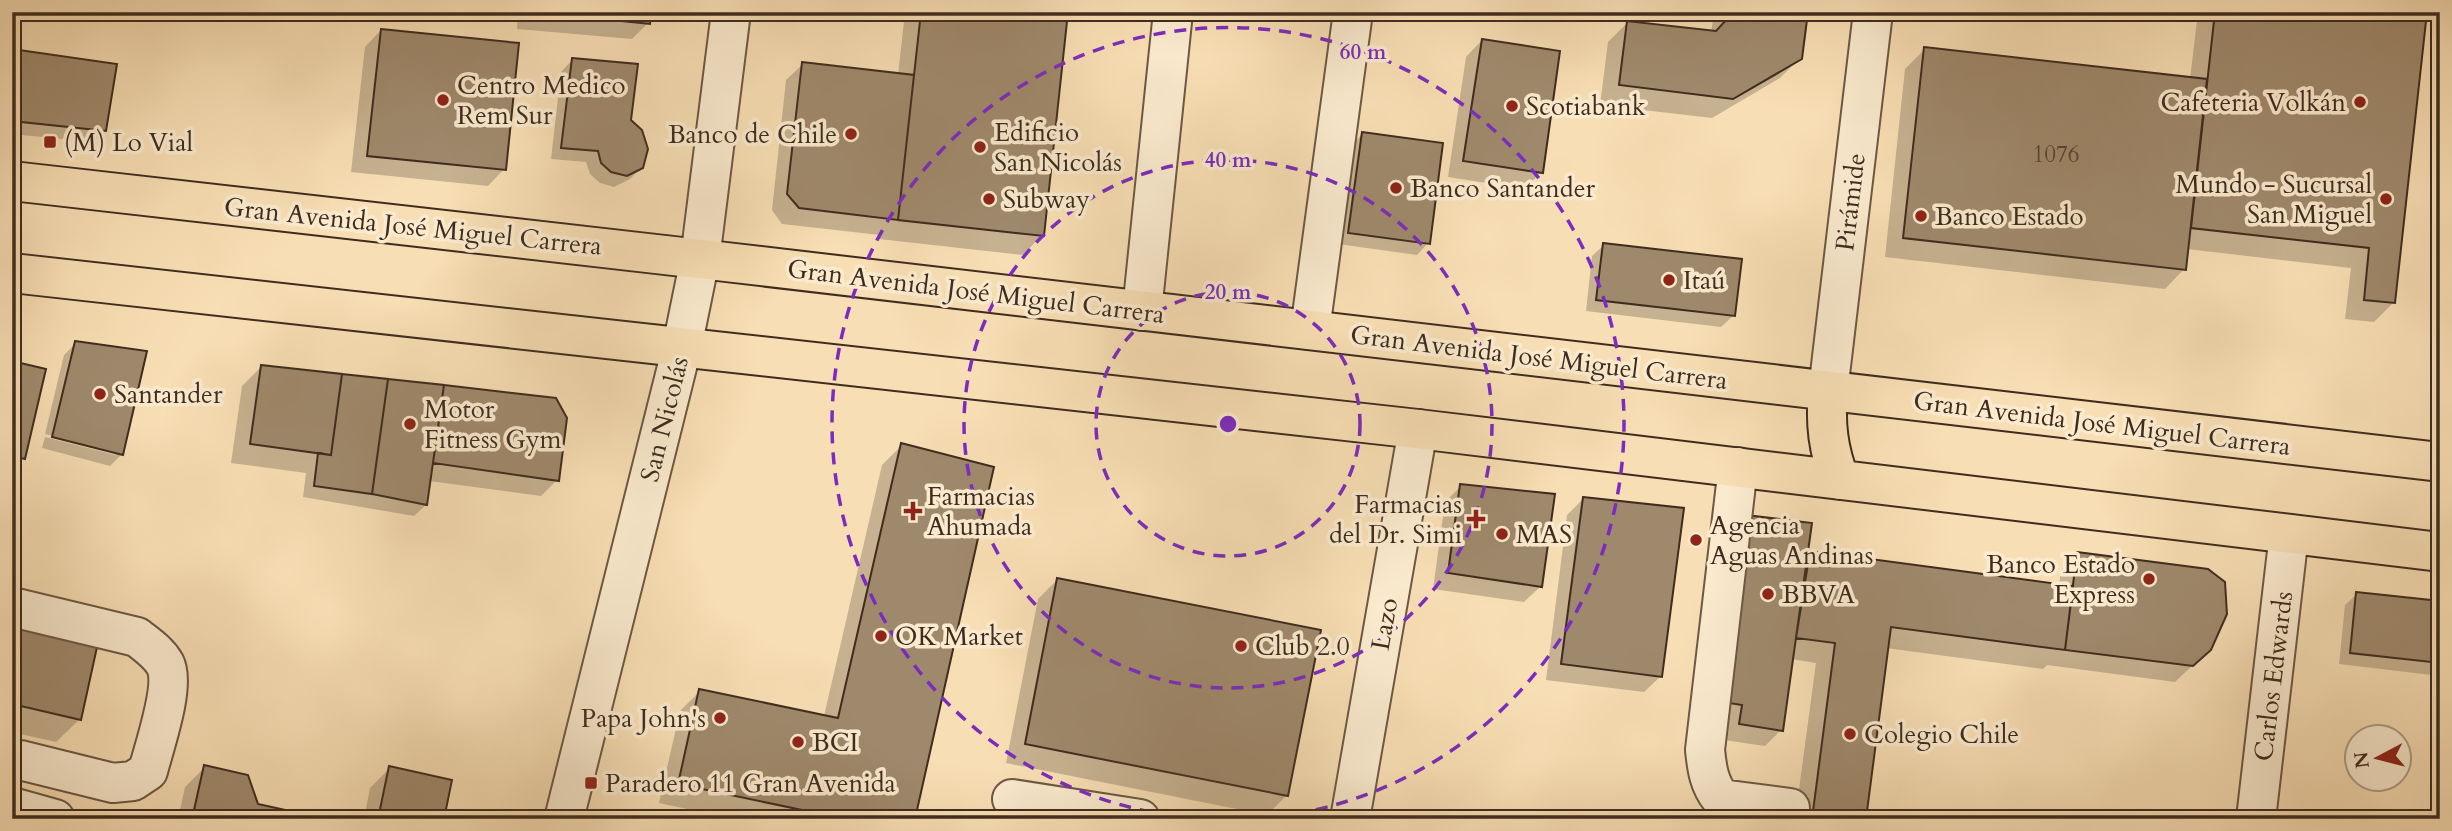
<svg xmlns="http://www.w3.org/2000/svg" width="2452" height="831" font-family="Cardo,serif">
<style>
.shadow{fill:#0003}
.building{fill:#9f896c;stroke:#3f2c1f;stroke-width:2}
.lines{fill:none;stroke-linecap:round;stroke-linejoin:round}
.minor-casing{stroke:#6d5844;stroke-width:42}
.major-casing{stroke:#3f2c1f;stroke-width:42}
.minor{stroke:#faeace;stroke-width:38}
.major{stroke:#f8deb4;stroke-width:38}
.ring{fill:none;stroke:#7b2cbf;stroke-width:3.5;stroke-dasharray:12 9}
.poi-dot{fill:#8f2418;stroke:#faeace;stroke-width:2.5}
.labels{text-anchor:middle;stroke-width:7;stroke-linejoin:round;paint-order:stroke}
.number-label{font-size:23px;fill:#574332}
.poi-label{font-size:26px;fill:#3f2c1f;stroke:#faeace;text-anchor:start}
.street-label{font-size:26px;fill:#3f2c1f;stroke:#faeace}
.centre{fill:#7b2cbf;stroke:#faeace;stroke-width:3.5}
.ring-label{font-size:21px;text-anchor:middle;font-weight:bold;fill:#7b2cbf;stroke:#faeace;stroke-width:7;stroke-linejoin:round;paint-order:stroke}
</style>
<rect width="100%" height="100%" fill="#f8deb4"/>
<filter id="stains"><feTurbulence type="fractalNoise" baseFrequency=".00286" numOctaves="4"/><feColorMatrix values="0 0 0 0 .2 0 0 0 0 .09 0 0 0 0 .02 0 0 0 .5 -.17"/></filter>
<radialGradient id="worn" r=".72"><stop offset=".6" stop-color="#630" stop-opacity="0"/><stop offset="1" stop-color="#630" stop-opacity=".3"/></radialGradient>
<!-- shadow -->
<path class="shadow" d="M 518,12 L 649,12 L 648,23 L 632,39 L 517,29 Z
M 905,12 L 1067,12 L 1042,235 L 1023,255 L 879,239 L 880,235 L 782,224 L 772,210 L 786,80 L 803,64 L 898,75 Z
M 1714,12 L 1806,12 L 1800,58 L 1780,78 L 1712,118 L 1600,105 L 1608,42 L 1627,23 L 1711,33 Z
M 2198,12 L 2426,12 L 2394,302 L 2374,322 L 2345,319 L 2351,268 L 2187,249 L 2184,269 L 2165,289 L 1885,257 L 1905,69 L 1925,49 L 2190,79 Z
M 381,30 L 504,169 L 488,186 L 351,172 L 365,47 Z
M 1482,40 L 1541,172 L 1525,189 L 1448,177 L 1466,57 Z
M 12,51 L 105,130 L 93,142 L 12,134 Z
M 572,60 L 642,167 L 630,179 L 614,187 L 600,183 L 590,174 L 586,162 L 551,159 L 561,72 Z
M 1362,134 L 1428,243 L 1417,255 L 1338,244 L 1351,146 Z
M 1604,245 L 1733,316 L 1721,327 L 1586,311 L 1592,256 Z
M 76,343 L 122,454 L 110,466 L 42,448 L 45,437 L 116,455 L 116,451 L 45,434 L 64,355 Z
M 12,363 L 23,458 L 12,469 Z
M 262,366 L 555,399 L 557,480 L 541,496 L 429,481 L 426,505 L 414,516 L 303,497 L 306,473 L 231,463 L 242,386 Z
M 902,445 L 913,819 L 734,819 L 659,803 L 680,711 L 700,691 L 824,716 L 882,465 Z
M 1461,486 L 1541,586 L 1524,602 L 1433,589 L 1445,502 Z
M 1583,499 L 1661,676 L 1644,692 L 1546,680 L 1567,515 Z
M 1811,552 L 2059,586 L 2061,570 L 2078,554 L 2192,666 L 2175,682 L 2047,665 L 2043,669 L 1886,648 L 1864,819 L 1795,819 L 1816,663 L 1791,659 L 1781,730 L 1765,746 L 1724,740 L 1702,717 Z
M 1058,579 L 1287,795 L 1267,815 L 1006,763 L 1038,599 Z
M 2357,594 L 2440,602 L 2440,676 L 2339,664 L 2345,605 Z
M 12,620 L 80,719 L 56,742 L 12,732 Z
M 205,767 L 257,806 L 318,819 L 178,819 L 185,787 Z
M 390,768 L 442,819 L 364,819 L 370,788 Z"/>
<!-- building -->
<path class="building" d="M 532,12 L 651,12 L 650,24 Z
M 921,12 L 1068,12 L 1044,236 L 898,220 Z
M 1730,12 L 1808,12 L 1802,59 L 1733,99 L 1619,85 L 1627,21 L 1716,31 L 1729,17 Z
M 2215,12 L 2427,12 L 2395,303 L 2364,300 L 2369,248 L 2191,228 Z
M 381,29 L 519,43 L 506,170 L 367,156 Z
M 1482,39 L 1560,51 L 1543,173 L 1463,161 Z
M 1924,47 L 2207,79 L 2186,270 L 1903,238 Z
M 12,49 L 117,64 L 106,131 L 12,121 Z
M 572,58 L 638,64 L 631,120 L 642,130 L 648,149 L 643,168 L 627,176 L 611,172 L 601,163 L 598,151 L 561,148 Z
M 802,62 L 914,75 L 898,220 L 799,208 L 787,194 Z
M 1362,132 L 1443,143 L 1430,244 L 1348,233 Z
M 1603,243 L 1742,259 L 1735,316 L 1596,300 Z
M 75,341 L 147,351 L 123,455 L 52,437 Z
M 12,361 L 46,369 L 25,459 L 12,456 Z
M 261,365 L 342,374 L 331,455 L 250,444 Z
M 342,374 L 388,379 L 372,494 L 314,486 L 318,453 L 331,455 Z
M 388,379 L 444,385 L 427,505 L 372,494 Z
M 444,385 L 556,398 L 567,418 L 559,481 L 433,463 Z
M 901,443 L 994,467 L 915,819 L 845,819 L 678,784 L 699,689 L 838,718 Z
M 1460,484 L 1555,494 L 1542,587 L 1448,573 Z
M 1583,497 L 1684,508 L 1662,677 L 1561,664 Z
M 1746,515 L 1812,523 L 1783,731 L 1739,724 L 1742,705 L 1717,701 Z
M 1810,551 L 2073,586 L 2065,650 L 1891,627 L 1866,819 L 1812,819 L 1835,643 L 1796,638 Z
M 2077,552 L 2208,569 L 2225,582 L 2227,614 L 2211,650 L 2193,666 L 2065,650 Z
M 1057,578 L 1321,630 L 1288,796 L 1025,744 Z
M 2356,592 L 2440,601 L 2440,663 L 2350,653 Z
M 12,618 L 99,638 L 81,720 L 12,704 Z
M 204,765 L 248,775 L 258,804 L 326,819 L 192,819 Z
M 389,766 L 452,780 L 444,819 L 378,819 Z"/>
<g class="lines">
<defs>
<path id="minor" d="M 1142,311 L 1173,12
M 1310,330 L 1353,12
M 1828,391 L 1873,12
M 1738,467 L 1705,750 C 1707,769 1709,784 1721,799 L 1790,808
M 12,607 L 137,637 C 147,645 158,652 165,664 C 176,685 154,747 148,771 L 133,781 L 113,783 L 20,760
M 1012,799 L 1140,819
M 12,807 L 55,819
M 564,819 L 682,347 L 700,259 L 731,12
M 1350,819 L 1418,429
M 2256,819 L 2289,534"/>
<path id="major" d="M 12,181 L 700,259 L 2440,462
M 12,273 L 1418,429 L 2440,552
M 1828,391 C 1825,423 1828,450 1840,480"/>
</defs>
<!-- minor casing -->
<use href="#minor" class="minor-casing"/>
<!-- major casing -->
<use href="#major" class="major-casing"/>
<!-- minor -->
<use href="#minor" class="minor"/>
<!-- major -->
<use href="#major" class="major"/>
</g>
<!-- distance rings -->
<g class="ring">
<circle cx="1228" cy="424" r="132"/>
<circle cx="1228" cy="424" r="264"/>
<path d="M1193 818A396 396 0 1 1 1263 818"/>
</g>
<!-- markers -->
<g class="poi-dot">
<circle cx="443" cy="100" r="7"/>
<circle cx="2360" cy="102" r="7"/>
<circle cx="1512" cy="106" r="7"/>
<circle cx="851" cy="134" r="7"/>
<rect x="43" y="135" width="14" height="14" rx="3.5"/>
<circle cx="980" cy="147" r="7"/>
<circle cx="1396" cy="188" r="7"/>
<circle cx="989" cy="199" r="7"/>
<circle cx="2386" cy="199" r="7"/>
<circle cx="1921" cy="216" r="7"/>
<circle cx="1669" cy="280" r="7"/>
<circle cx="100" cy="394" r="7"/>
<circle cx="410" cy="424" r="7"/>
<path d="M909.5 500.5h7v7h7v7h-7v7h-7v-7h-7v-7h7z"/>
<path d="M1472.5 508.5h7v7h7v7h-7v7h-7v-7h-7v-7h7z"/>
<circle cx="1502" cy="534" r="7"/>
<circle cx="1696" cy="540" r="7"/>
<circle cx="2149" cy="579" r="7"/>
<circle cx="1768" cy="594" r="7"/>
<circle cx="881" cy="636" r="7"/>
<circle cx="1241" cy="646" r="7"/>
<circle cx="720" cy="718" r="7"/>
<circle cx="1850" cy="734" r="7"/>
<circle cx="798" cy="742" r="7"/>
<rect x="584" y="776" width="14" height="14" rx="3.5"/>
</g>
<g class="labels">
<!-- number labels -->
<g class="number-label">
<text x="2056" y="162">1076</text>
</g>
<!-- poi labels -->
<g class="poi-label">
<text x="457" y="94">Centro Medico<tspan x="457" dy="30">Rem Sur</tspan></text>
<text x="2346" y="111" text-anchor="end">Cafeteria Volkán</text>
<text x="1526" y="115">Scotiabank</text>
<text x="994" y="141">Edificio<tspan x="994" dy="30">San Nicolás</tspan></text>
<text x="837" y="143" text-anchor="end">Banco de Chile</text>
<text x="64" y="151">(M) Lo Vial</text>
<text x="2372" y="193" text-anchor="end">Mundo - Sucursal<tspan x="2372" dy="30">San Miguel</tspan></text>
<text x="1410" y="197">Banco Santander</text>
<text x="1003" y="208">Subway</text>
<text x="1935" y="225">Banco Estado</text>
<text x="1683" y="289">Itaú</text>
<text x="114" y="403">Santander</text>
<text x="424" y="418">Motor<tspan x="424" dy="30">Fitness Gym</tspan></text>
<text x="927" y="505">Farmacias<tspan x="927" dy="30">Ahumada</tspan></text>
<text x="1462" y="513" text-anchor="end">Farmacias<tspan x="1462" dy="30">del Dr. Simi</tspan></text>
<text x="1710" y="534">Agencia<tspan x="1710" dy="30">Aguas Andinas</tspan></text>
<text x="1516" y="543">MAS</text>
<text x="2135" y="573" text-anchor="end">Banco Estado<tspan x="2135" dy="30">Express</tspan></text>
<text x="1782" y="603">BBVA</text>
<text x="895" y="645">OK Market</text>
<text x="1255" y="655">Club 2.0</text>
<text x="706" y="727" text-anchor="end">Papa John's</text>
<text x="1864" y="743">Colegio Chile</text>
<text x="812" y="751">BCI</text>
<text x="605" y="792">Paradero 11 Gran Avenida</text>
</g>
<!-- street labels -->
<g class="street-label">
<text transform="translate(1850 202) rotate(-83)" y="9">Pirámide</text>
<text transform="translate(413 226) rotate(6)" y="9">Gran Avenida José Miguel Carrera</text>
<text transform="translate(976 291) rotate(7)" y="9">Gran Avenida José Miguel Carrera</text>
<text transform="translate(1539 357) rotate(7)" y="9">Gran Avenida José Miguel Carrera</text>
<text transform="translate(664 419) rotate(-76)" y="9">San Nicolás</text>
<text transform="translate(2102 423) rotate(7)" y="9">Gran Avenida José Miguel Carrera</text>
<text transform="translate(1384 624) rotate(-80)" y="9">Lazo</text>
<text transform="translate(2273 676) rotate(-83)" y="9">Carlos Edwards</text>
</g>
</g>
<circle cx="1228" cy="424" r="10" class="centre"/>
<g class="ring-label">
<text x="1363" y="59">60 m</text>
<text x="1228" y="167">40 m</text>
<text x="1228" y="299">20 m</text>
</g>
<!-- margin -->
<rect width="2452" height="831" fill="none" stroke="#f8deb4" stroke-width="42"/>
<rect x="14" y="14" width="2424" height="803" fill="none" stroke="#3f2c1f" stroke-width="3.5"/>
<rect x="21" y="21" width="2410" height="789" fill="none" stroke="#3f2c1f" stroke-width="2"/>
<!-- north arrow -->
<g transform="translate(2378 758) rotate(263)"><circle r="33" fill="#faeace" stroke="#af9e88" stroke-width="2"/>
<path d="M0-5L12 26L0 18L-12 26Z" fill="#8f2418"/>
<text y="-10" font-size="19" font-weight="bold" text-anchor="middle" fill="#3f2c1f">N</text>
</g>
<rect width="100%" height="100%" filter="url(#stains)"/>
<rect width="100%" height="100%" fill="url(#worn)"/>
</svg>
